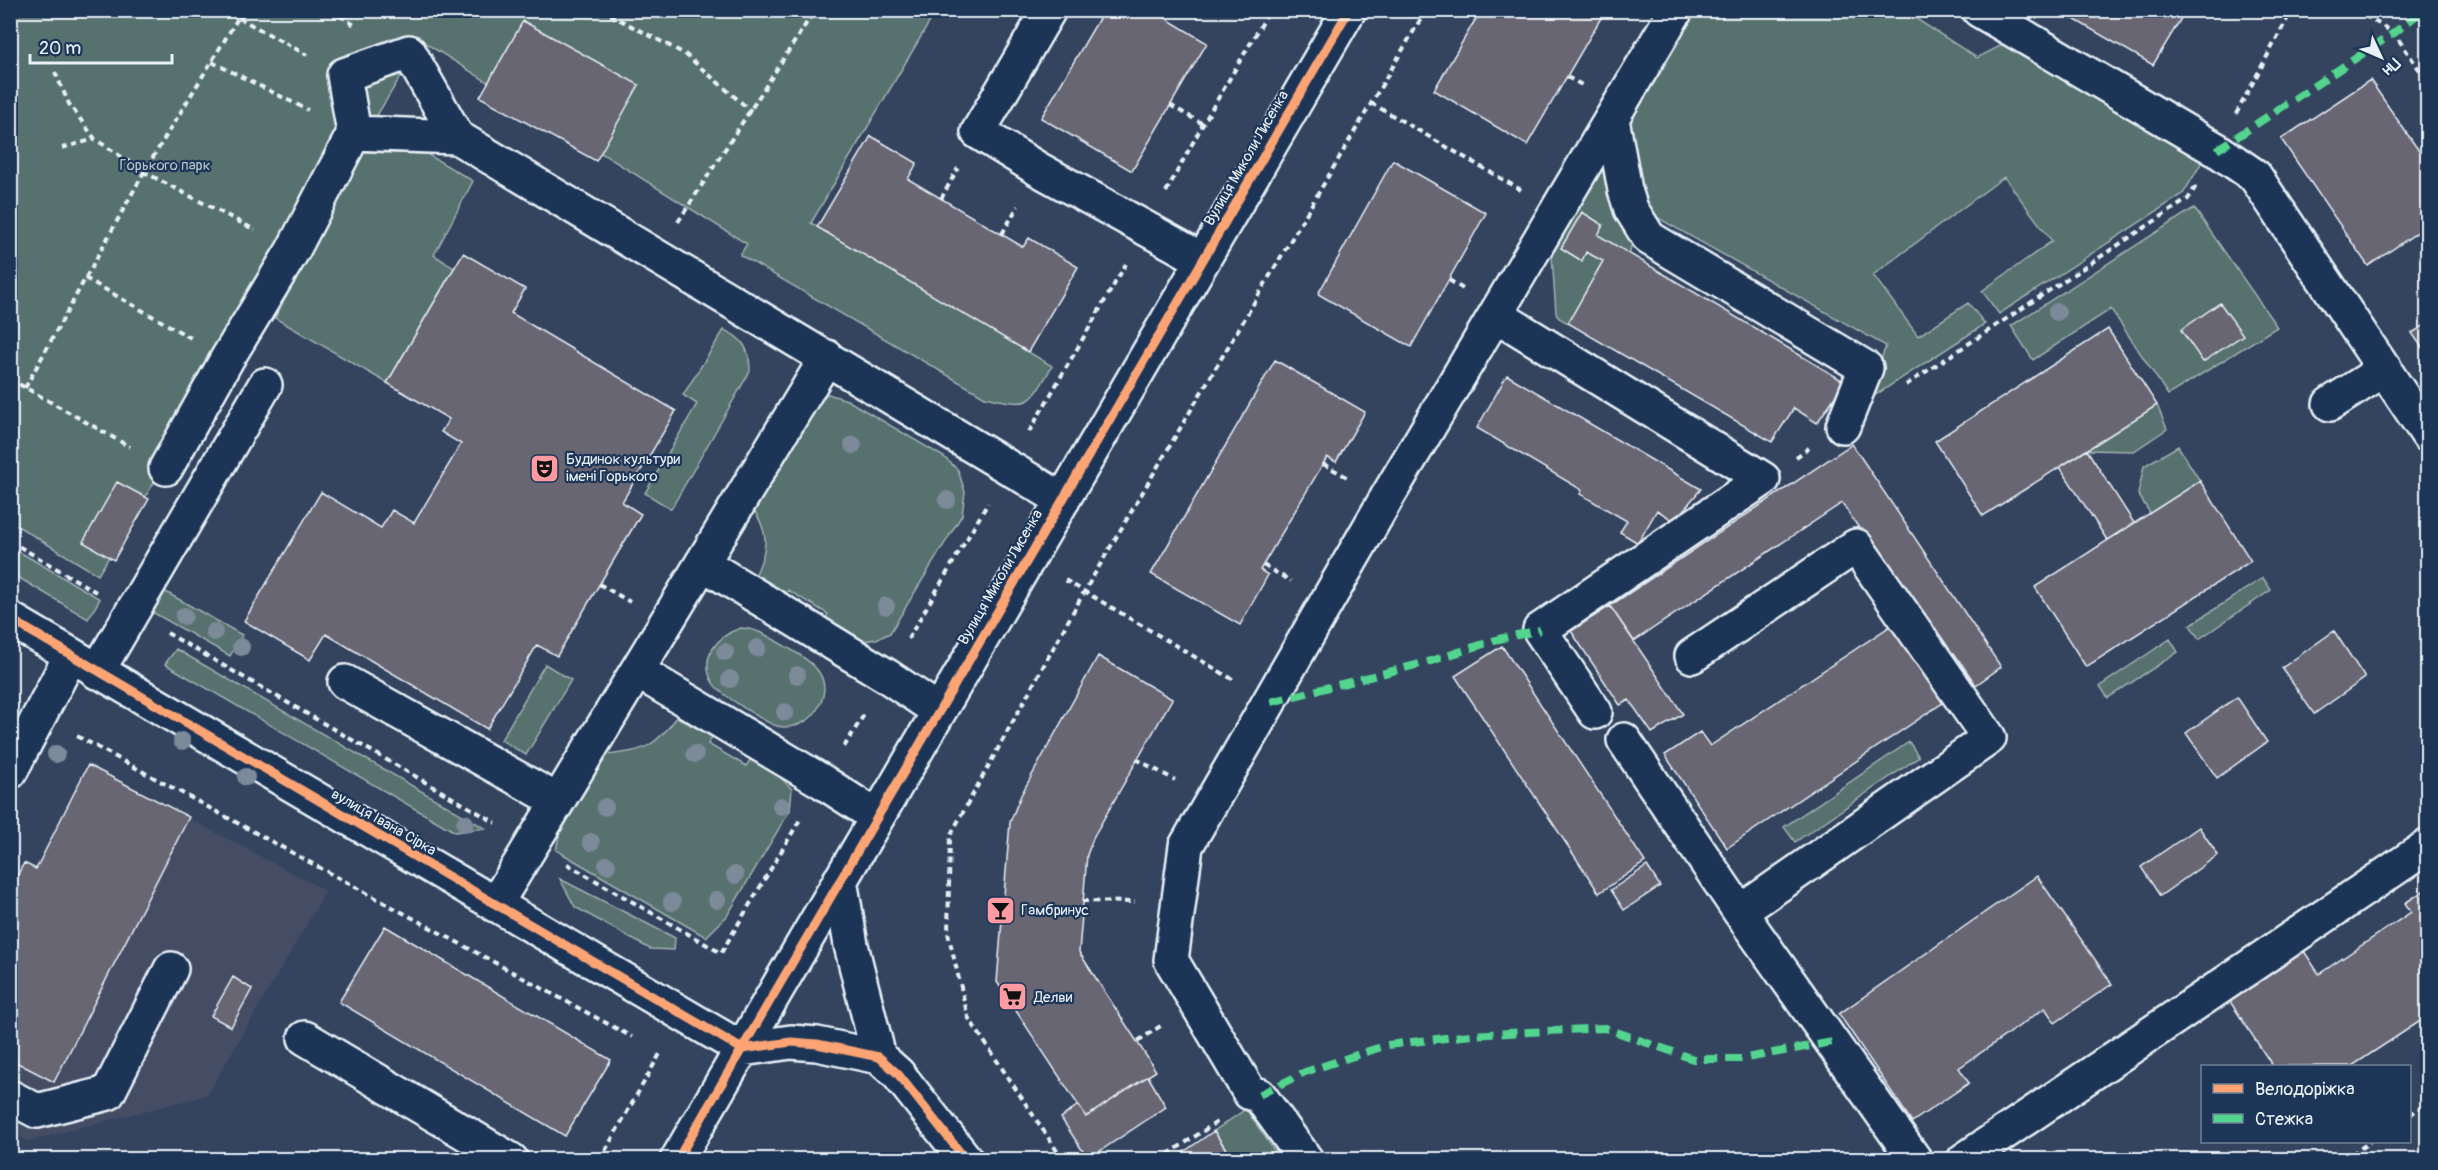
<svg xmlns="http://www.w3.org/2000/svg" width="2438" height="1170" font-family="Pangolin,sans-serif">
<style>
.built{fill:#444e65}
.green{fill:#57716e;stroke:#a0b1b3;stroke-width:1.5}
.building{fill:#696673;stroke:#e8f1f8;stroke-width:1.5}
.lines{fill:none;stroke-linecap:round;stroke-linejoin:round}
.minor-casing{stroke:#e8f1f8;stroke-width:38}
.path{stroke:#e8f1f8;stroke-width:4;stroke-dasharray:6 4.5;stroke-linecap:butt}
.minor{stroke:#1d3557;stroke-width:33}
.quiet{stroke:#53d58f;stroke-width:8;stroke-dasharray:15 8;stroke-linecap:butt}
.cycleway-casing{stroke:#1d3557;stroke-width:13}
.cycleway{stroke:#fda474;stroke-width:9}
.tree{fill:#7b8a99}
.labels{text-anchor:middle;stroke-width:4.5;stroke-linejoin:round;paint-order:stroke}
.street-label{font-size:15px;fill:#e8f1f8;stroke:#1d3557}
.park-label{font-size:15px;fill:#b5c4c8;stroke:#1d3557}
.poi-label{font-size:15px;fill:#e8f1f8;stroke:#1d3557;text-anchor:start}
</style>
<rect width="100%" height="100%" fill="#34445f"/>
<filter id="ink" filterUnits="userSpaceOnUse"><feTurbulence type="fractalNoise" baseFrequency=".0167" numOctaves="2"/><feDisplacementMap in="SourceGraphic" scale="12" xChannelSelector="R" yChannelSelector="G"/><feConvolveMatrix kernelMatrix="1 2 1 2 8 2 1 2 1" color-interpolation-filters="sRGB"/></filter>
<g filter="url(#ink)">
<!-- built -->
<path class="built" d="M 88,765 L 326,891 L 207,1095 L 28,1141 L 11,1131 L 10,889 L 24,863 L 36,868 Z"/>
<!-- green -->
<path class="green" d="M 10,11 L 936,11 L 811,223 L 1052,366 C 1029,407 1031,407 985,397 L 740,255 L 747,244 L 422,41 L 98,575 L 11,522 Z
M 1687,11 L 1904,11 L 1977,58 L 2010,41 L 2205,157 L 2183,194 L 1999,314 L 1982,291 L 2052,241 L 2004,177 L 1873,275 L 1918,336 L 1968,303 L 1985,324 L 1865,402 L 1886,346 L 1651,214 L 1638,200 L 1623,120 Z
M 1605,150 L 1633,240 L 1629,254 L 1598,235 L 1603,225 L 1582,213 L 1561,248 L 1581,261 L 1586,252 L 1603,261 L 1568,323 L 1559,318 L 1556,313 L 1551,241 Z
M 363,152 L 427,154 L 473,181 L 434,255 L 454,268 L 387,383 L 275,318 Z
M 2194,208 L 2277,327 L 2168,395 L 2111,309 L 2033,360 L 2011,326 Z
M 724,330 C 744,338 750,351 750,371 L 671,509 L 645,493 L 697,404 L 683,395 Z
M 828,394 L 847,400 L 944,457 L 958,470 L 965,492 L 962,515 L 890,633 C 860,649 852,636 825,620 L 828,614 L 788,590 L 785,596 L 754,578 C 769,547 770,533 750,504 L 813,397 Z
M 2157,405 L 2167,429 L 2134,451 L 2087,450 Z
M 2178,446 L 2200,481 L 2150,513 L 2138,494 L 2144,466 Z
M 11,547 L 100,599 L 88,619 L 11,573 Z
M 2263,578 L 2271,590 L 2199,639 L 2190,625 Z
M 164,591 L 242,635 L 230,656 L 152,612 Z
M 741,628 C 758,629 768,636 783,645 C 806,658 836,674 819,706 C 816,713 810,719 804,722 C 796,727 785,728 777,726 C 765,722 719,694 713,683 C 698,658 718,635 741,628 Z
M 2170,639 L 2178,652 L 2108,698 L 2100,686 Z
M 176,649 L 485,828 L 455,832 L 165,664 Z
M 545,664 L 571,680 L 526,755 L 501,740 Z
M 677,717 L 712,737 L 708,744 L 746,766 L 751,759 L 777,774 L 792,789 L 790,810 L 727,916 L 706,937 L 556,850 L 560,831 L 606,755 C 644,751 654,748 677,717 Z
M 1909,742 L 1919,757 L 1795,842 L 1784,827 Z
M 560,879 L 675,938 L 674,950 L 650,949 L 575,907 Z
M 1246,1109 L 1280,1159 L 1233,1159 L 1214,1131 Z"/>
<!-- building -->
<path class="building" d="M 1104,10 L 1152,10 L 1207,43 L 1132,171 L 1041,118 Z
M 1481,10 L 1605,11 L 1527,145 L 1434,90 Z
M 2058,10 L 2186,10 L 2153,65 Z
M 523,21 L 639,85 L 596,161 L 480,97 Z
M 2370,80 L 2428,164 L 2428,225 L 2368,266 L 2281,139 Z
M 871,136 L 917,163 L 908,179 L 1023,247 L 1029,238 L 1078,267 L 1028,352 L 817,227 Z
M 1393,160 L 1486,213 L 1411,347 L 1318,294 Z
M 1582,212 L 1603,225 L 1598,235 L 1845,382 L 1817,423 L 1794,408 L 1772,442 L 1568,323 L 1603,261 L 1586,252 L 1582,261 L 1561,248 Z
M 463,253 L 525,289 L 511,313 L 676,411 L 622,502 L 641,514 L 625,541 L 557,656 L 537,645 L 487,729 L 326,634 L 310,660 L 244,621 L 321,492 L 381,528 L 392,510 L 414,523 L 461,444 L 441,432 L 449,419 L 387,383 Z
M 2220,303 L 2243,335 L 2203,362 L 2181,330 Z
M 2428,323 L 2428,356 L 2412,333 Z
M 2108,329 L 2157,405 L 1983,516 L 1935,441 Z
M 1275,360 L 1365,412 L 1336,462 L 1327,457 L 1263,565 L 1260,570 L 1268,575 L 1240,625 L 1151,574 Z
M 1507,375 L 1701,489 L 1674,521 L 1657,510 L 1638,543 L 1620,532 L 1627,521 L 1580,494 L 1582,490 L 1477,428 Z
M 1852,444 L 2001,667 L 1976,685 L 1954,653 L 1946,657 L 1842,503 L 1634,641 L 1610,606 Z
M 2087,450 L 2134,523 L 2107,540 L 2060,467 Z
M 2200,481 L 2251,561 L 2086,667 L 2035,587 Z
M 117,482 L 149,499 L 114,560 L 83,542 Z
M 1610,606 L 1683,714 L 1652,733 L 1629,700 L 1620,705 L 1571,631 Z
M 1895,623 L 1947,700 L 1727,848 L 1665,755 L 1700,732 L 1710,746 Z
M 2334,631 L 2365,678 L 2314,714 L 2282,668 Z
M 1502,646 L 1645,862 L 1599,893 L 1455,676 Z
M 1098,656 L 1172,699 L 1094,836 L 1087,855 L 1079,952 L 1156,1071 L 1086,1117 L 997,982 L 1010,822 L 1021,795 Z
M 2237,697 L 2267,742 L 2217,778 L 2186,733 Z
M 88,765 L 189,817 L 54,1082 L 10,1059 L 10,889 L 24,863 L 36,869 Z
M 2199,827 L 2218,855 L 2160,896 L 2141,867 Z
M 1647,866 L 1660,886 L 1624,910 L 1611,890 Z
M 2037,876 L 2112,984 L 2055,1023 L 2045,1008 L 1959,1068 L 1969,1083 L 1912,1122 L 1839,1014 Z
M 2428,888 L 2428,1016 L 2352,1066 L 2270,1066 L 2272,1065 L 2225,994 L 2300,945 L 2319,974 L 2411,912 L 2405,903 Z
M 385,926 L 611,1060 L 565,1136 L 339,1002 Z
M 233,977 L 252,989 L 231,1027 L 211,1016 Z
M 1148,1076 L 1166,1107 L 1088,1159 L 1061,1118 L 1078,1105 L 1086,1117 Z
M 1214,1131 L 1233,1160 L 1172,1160 Z"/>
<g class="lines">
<defs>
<path id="minor" d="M 1049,10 L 978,132 L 1038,169 L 1203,260
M 1979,10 L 2217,150 L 2255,176 L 2428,435
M 1612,119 L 1625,190 L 1631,209 L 1649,238 L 1866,368 L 1843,426
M 457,137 L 409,52 L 344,75 L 354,133 L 457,137 L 1063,500
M 1496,315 L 1763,479 L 1540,630 L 1595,712
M 2330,404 L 2385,369
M 166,468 L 227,359 L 293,250 L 354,133
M 702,563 L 887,676 L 939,711
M 10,619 L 742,1049 L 791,1042 L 817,1044 L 879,1057 L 898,1074 L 966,1160
M 1692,656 L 1856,546 L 1989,738 L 1740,912
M 637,671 L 823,782 L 877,817
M 97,672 L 265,385
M 345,682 L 558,801
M 1624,740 L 1740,912 L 1915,1160
M 10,772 L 71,655
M 840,880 L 851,945 L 879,1057
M 495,905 L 827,357
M 305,1038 L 511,1160
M 10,1097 L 37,1111 L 108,1093 L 171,969
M 677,1160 L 1349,10
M 1306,1160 L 1259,1095 L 1250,1093 L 1171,960 L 1186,846 L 1386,499 L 1676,10
M 1964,1160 L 2428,846"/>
</defs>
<!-- minor casing -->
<use href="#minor" class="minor-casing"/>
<!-- path -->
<path class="path" d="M 331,10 L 356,26
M 601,10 L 685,54 L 751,111
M 2356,10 L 2394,33 L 2428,82
M 239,18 L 307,55
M 212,62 L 308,110
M 55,72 L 69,104 L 95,139 L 144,172 L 255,230
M 1567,77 L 1582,85
M 1371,103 L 1521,190
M 1170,105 L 1203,124
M 2236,114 L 2292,10
M 62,148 L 95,139
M 1166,192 L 1203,124 L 1270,10
M 941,199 L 958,168
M 678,222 L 815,10
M 1002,234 L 1018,206
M 85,278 L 191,338
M 1449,280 L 1463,289
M 10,379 L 130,447
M 1906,385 L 2188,199 L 2196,186
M 25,388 L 144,172 L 243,10
M 1029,432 L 1126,264
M 1796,457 L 1809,448
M 1323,464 L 1349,478
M 10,541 L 96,592
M 1263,565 L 1291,581
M 1065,580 L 1234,680
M 599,584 L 630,602
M 167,633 L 496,823
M 908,639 L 988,503
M 77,736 L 632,1037
M 844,747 L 865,713
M 1136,759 L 1175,780
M 567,864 L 721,953 L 801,818
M 1082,901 L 1135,902
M 1138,1041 L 1162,1025
M 2410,1115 L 2428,1102
M 600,1160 L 661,1052 L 660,1052
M 1063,1160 L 968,1017 L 948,933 L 950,836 L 1084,592 L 1426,10
M 1159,1160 L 1220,1120
M 2343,1160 L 2370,1142"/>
<!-- minor -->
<use href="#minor" class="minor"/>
<!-- quiet -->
<path class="quiet" d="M 2217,150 L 2394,33 L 2423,10
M 1271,702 L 1428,662 L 1499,639 L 1540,630
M 1259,1095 L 1305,1072 L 1387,1045 L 1471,1035 L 1605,1028 L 1693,1059 L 1741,1059 L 1832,1042"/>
<defs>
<path id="cycleway" d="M 10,619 L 742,1049 L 791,1042 L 817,1044 L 879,1057 L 898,1074 L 966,1160
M 677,1160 L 1349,10"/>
</defs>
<!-- cycleway casing -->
<use href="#cycleway" class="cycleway-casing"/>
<!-- cycleway -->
<use href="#cycleway" class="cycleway"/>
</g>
<!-- trees -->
<g class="tree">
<circle cx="2057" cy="312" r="9"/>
<circle cx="853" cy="445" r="9"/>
<circle cx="947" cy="500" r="9"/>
<circle cx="886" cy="606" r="9"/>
<circle cx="184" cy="616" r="9"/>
<circle cx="214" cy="632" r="9"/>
<circle cx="241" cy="647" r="9"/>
<circle cx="757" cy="648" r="9"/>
<circle cx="725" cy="652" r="9"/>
<circle cx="797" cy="675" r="9"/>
<circle cx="730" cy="679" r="9"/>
<circle cx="785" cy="712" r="9"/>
<circle cx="182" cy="741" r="9"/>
<circle cx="56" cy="754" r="9"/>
<circle cx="695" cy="754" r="9"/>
<circle cx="246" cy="777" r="9"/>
<circle cx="781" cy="806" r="9"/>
<circle cx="605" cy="807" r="9"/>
<circle cx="465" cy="823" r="9"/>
<circle cx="591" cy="842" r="9"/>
<circle cx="607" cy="865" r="9"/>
<circle cx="735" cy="875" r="9"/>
<circle cx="717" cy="900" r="9"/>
<circle cx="672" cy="902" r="9"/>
</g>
</g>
<!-- icons -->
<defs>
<symbol id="theatre-square" viewBox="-11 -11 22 22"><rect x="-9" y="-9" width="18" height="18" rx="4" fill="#ff9aa2" stroke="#1d3557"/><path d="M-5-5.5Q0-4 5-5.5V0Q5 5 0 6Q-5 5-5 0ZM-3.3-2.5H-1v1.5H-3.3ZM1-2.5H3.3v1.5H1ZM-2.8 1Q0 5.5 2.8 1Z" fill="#111"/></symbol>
<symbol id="bar-square" viewBox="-11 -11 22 22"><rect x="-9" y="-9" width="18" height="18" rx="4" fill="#ff9aa2" stroke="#1d3557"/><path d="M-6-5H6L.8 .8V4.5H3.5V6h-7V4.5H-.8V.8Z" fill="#111"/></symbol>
<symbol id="supermarket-square" viewBox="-11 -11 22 22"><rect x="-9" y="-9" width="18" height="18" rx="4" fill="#ff9aa2" stroke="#1d3557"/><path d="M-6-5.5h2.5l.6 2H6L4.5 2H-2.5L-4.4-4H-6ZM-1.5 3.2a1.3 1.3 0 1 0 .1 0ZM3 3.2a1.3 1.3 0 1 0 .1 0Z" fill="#111"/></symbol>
</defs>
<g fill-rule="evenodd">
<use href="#theatre-square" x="528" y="452" width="33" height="33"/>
<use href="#bar-square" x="984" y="894" width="33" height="33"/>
<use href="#supermarket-square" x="996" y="980" width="33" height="33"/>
</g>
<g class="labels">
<!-- street labels -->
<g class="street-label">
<text transform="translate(1246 158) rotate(-60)" y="5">Вулиця Миколи Лисенка</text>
<text transform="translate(1000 577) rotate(-60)" y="5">Вулиця Миколи Лисенка</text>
<text transform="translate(384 822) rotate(30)" y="5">вулиця Івана Сірка</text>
</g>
<!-- park labels -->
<g class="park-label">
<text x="165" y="170">Горького парк</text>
</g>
<!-- poi labels -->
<g class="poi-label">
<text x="566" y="464">Будинок культури<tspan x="566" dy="17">імені Горького</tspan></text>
<text x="1021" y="915">Гамбринус</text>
<text x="1034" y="1002">Делви</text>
</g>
</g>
<!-- margin -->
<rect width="2438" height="1170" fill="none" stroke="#1d3557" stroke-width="36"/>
<rect x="18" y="18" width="2402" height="1134" fill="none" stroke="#e8f1f8" stroke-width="2" filter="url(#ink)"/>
<!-- legend -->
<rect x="2201" y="1065" width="210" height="78" fill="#1d3557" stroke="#6e8097" stroke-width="1.5"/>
<rect x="2213" y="1084" width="30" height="9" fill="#fda474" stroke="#6e8097" stroke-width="1.5"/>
<text x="2255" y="1095" font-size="18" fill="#e8f1f8">Велодоріжка</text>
<rect x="2213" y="1114" width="30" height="9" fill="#53d58f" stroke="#6e8097" stroke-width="1.5"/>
<text x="2255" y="1125" font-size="18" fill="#e8f1f8">Стежка</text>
<!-- north arrow -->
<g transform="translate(2381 57) rotate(134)" stroke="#1d3557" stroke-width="4.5" paint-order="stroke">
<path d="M0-4.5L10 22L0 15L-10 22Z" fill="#e8f1f8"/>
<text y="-9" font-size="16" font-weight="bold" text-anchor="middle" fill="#e8f1f8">Пн</text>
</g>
<!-- scale -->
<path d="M30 54v9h142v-9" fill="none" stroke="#e8f1f8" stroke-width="3"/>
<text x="39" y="54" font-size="18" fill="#e8f1f8" stroke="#1d3557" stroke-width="4.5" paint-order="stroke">20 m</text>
</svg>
